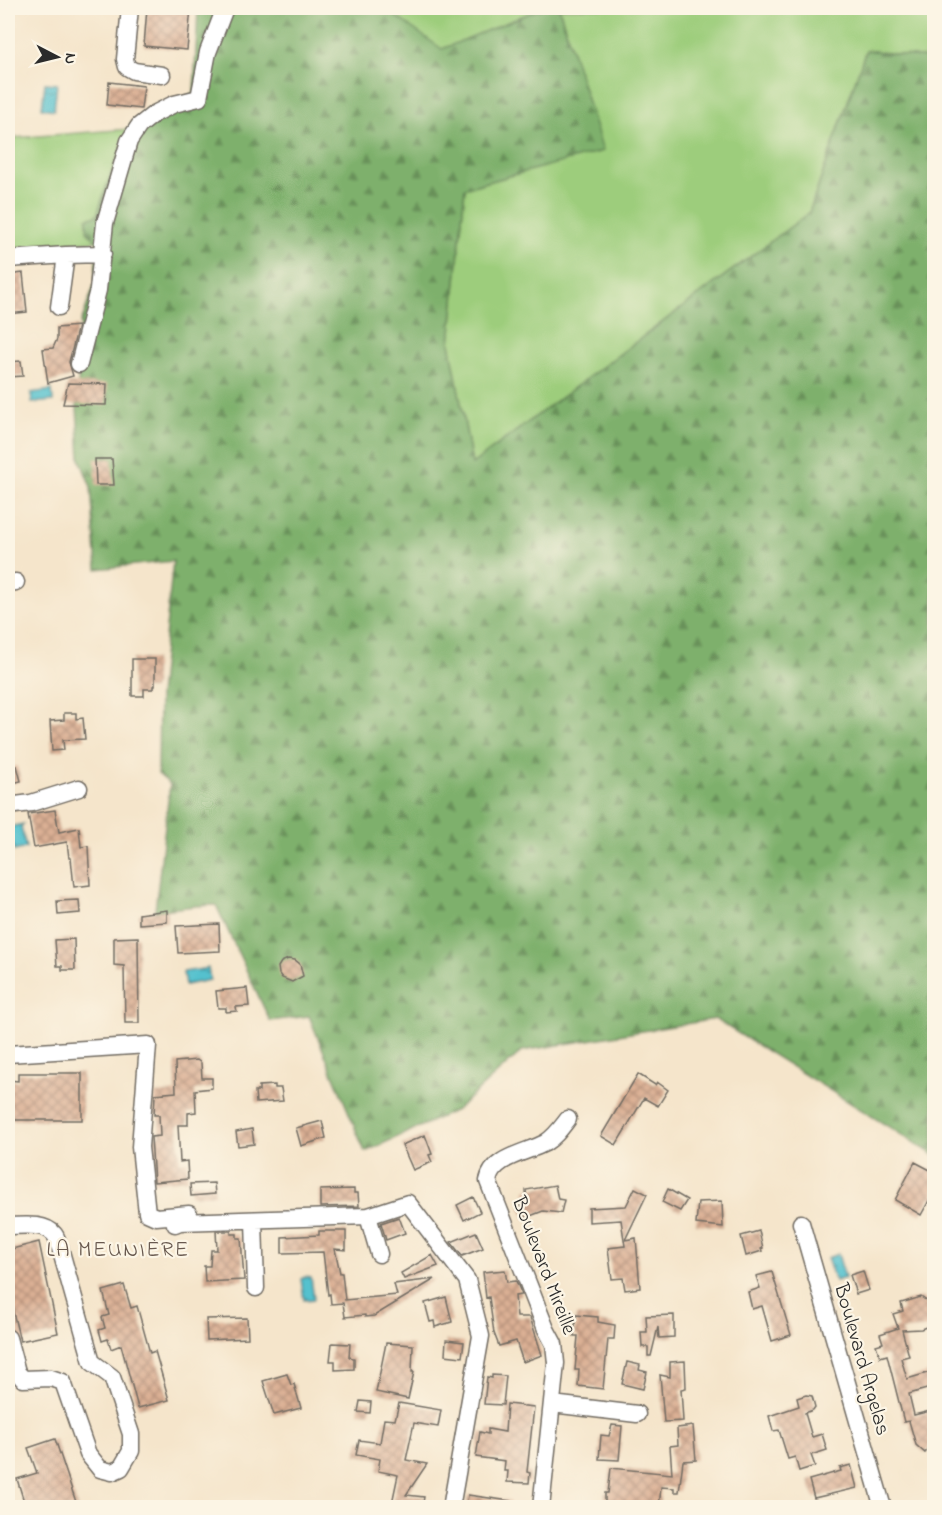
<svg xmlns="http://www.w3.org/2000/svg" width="942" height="1515" font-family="'Indie Flower',sans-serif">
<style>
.grass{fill:#9dcd7c;stroke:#647c54;stroke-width:1.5}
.forest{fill:url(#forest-firs);stroke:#546e4c;stroke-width:1.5}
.water{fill:url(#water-ripples);stroke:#40767c;stroke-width:1.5}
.building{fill:url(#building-cross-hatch)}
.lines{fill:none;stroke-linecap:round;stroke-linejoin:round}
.minor-casing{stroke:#726c63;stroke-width:19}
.minor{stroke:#fff;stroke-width:16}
.labels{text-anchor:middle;stroke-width:4.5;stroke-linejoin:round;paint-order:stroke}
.street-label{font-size:21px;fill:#2b2b2b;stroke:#fcf5e5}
.neighbourhood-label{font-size:22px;letter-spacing:1.5px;fill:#695a50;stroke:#fcf5e5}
</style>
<defs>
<pattern id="forest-firs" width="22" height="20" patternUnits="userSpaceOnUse" patternTransform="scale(1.5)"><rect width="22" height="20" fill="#7eb06c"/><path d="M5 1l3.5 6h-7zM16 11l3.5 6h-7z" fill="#678f59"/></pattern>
<pattern id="water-ripples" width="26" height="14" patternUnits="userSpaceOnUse" patternTransform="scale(1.5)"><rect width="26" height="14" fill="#55c1ce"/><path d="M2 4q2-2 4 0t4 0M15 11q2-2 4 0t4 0" fill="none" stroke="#479da7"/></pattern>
<pattern id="building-cross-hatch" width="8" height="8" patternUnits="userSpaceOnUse" patternTransform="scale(1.5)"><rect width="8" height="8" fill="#dbb094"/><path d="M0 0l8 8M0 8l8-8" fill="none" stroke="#b28f79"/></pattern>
</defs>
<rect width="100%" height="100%" fill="#fcf5e5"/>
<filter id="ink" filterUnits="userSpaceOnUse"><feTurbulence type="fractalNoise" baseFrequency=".0167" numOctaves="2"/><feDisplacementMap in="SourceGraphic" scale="12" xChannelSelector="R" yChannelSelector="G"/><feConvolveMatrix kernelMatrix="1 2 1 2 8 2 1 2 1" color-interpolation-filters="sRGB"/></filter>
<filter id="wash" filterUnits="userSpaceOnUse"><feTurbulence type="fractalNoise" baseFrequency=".008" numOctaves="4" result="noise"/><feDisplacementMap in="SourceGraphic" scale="24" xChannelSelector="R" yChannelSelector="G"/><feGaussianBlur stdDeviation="1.35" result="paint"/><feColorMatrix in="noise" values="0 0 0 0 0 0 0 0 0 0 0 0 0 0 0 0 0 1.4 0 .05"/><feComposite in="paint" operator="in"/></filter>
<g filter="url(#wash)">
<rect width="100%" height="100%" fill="#f5e5cb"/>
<!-- grass -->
<path class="grass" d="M 384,8 L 542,8 L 441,50 Z
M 559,8 L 934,8 L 934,59 L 866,50 L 809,213 L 472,464 L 450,343 L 465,188 L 602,151 Z
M 8,21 L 12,138 L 130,129 L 113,168 L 97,215 L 97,241 L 8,249 Z"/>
<!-- forest -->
<path class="forest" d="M 198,8 L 384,8 L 442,49 L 542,8 L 559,8 L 603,151 L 465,188 L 450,343 L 472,464 L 809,213 L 866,50 L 934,59 L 934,1155 L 715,1019 L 522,1051 L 456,1110 L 365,1152 L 309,1016 L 270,1021 L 216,905 L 194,906 L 155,911 L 170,784 L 158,774 L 159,696 L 173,561 L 97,569 L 91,487 L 80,459 L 77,407 L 81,323 L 95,283 L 97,241 L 87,231 L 87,218 L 97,215 L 113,168 L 132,122 L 194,93 Z"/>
<!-- water -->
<path class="water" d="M 45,83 L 57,84 L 54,110 L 42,108 Z
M 52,390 L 53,401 L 32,403 L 31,393 Z
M 23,824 L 21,827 L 26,848 L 14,851 L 9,827 Z
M 208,968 L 210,980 L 185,985 L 183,972 Z
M 838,1254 L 845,1278 L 835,1281 L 827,1258 Z
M 305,1277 L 311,1278 L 314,1299 L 304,1300 L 301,1279 Z"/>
<g id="blocks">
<!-- building -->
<path class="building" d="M 147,8 L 191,8 L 187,50 L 144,46 Z
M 109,82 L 144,86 L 141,109 L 107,105 Z
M 23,273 L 27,312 L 8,314 L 8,275 Z
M 78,326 L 69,362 L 73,376 L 48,383 L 43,349 L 53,348 L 57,339 L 57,328 Z
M 21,361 L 23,376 L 8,377 L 8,362 Z
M 68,383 L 107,384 L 106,405 L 63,404 Z
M 95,459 L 112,459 L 114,485 L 96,485 Z
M 132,659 L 155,659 L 155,686 L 153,686 L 153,689 L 144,689 L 144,696 L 132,696 Z
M 64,713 L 76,713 L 76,719 L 83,718 L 85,739 L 63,740 L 64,750 L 52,751 L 50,721 L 64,720 Z
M 17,766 L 21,781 L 8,784 L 8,768 Z
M 55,810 L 59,832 L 79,828 L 81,847 L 88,846 L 90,885 L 74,887 L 71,858 L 69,858 L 67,842 L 34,848 L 28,814 Z
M 79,900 L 80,913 L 58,915 L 57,901 Z
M 167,910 L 167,922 L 139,924 L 139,914 Z
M 219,924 L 220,951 L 178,953 L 176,926 Z
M 138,937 L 139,1023 L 125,1023 L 124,966 L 114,965 L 114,938 Z
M 74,939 L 75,970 L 62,970 L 62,966 L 57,966 L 55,940 Z
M 288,959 L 295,960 L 300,964 L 303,976 L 292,982 L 282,978 L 279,974 L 278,967 L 281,962 Z
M 247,988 L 249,1006 L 236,1007 L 237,1011 L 226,1012 L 226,1008 L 218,1008 L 216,991 Z
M 197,1060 L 201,1063 L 202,1078 L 212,1078 L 212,1088 L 195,1090 L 196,1112 L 188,1113 L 188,1125 L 178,1125 L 180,1162 L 187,1161 L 188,1179 L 154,1182 L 151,1137 L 160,1136 L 159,1115 L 154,1115 L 155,1094 L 176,1092 L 175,1062 Z
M 18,1073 L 82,1073 L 82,1120 L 8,1120 L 8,1080 L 18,1081 Z
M 638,1074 L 655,1085 L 657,1082 L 668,1090 L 658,1106 L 644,1098 L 616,1145 L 601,1136 Z
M 275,1085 L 275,1088 L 281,1088 L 283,1101 L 256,1103 L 255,1091 L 259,1091 L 259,1086 Z
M 322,1121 L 326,1138 L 301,1146 L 296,1128 Z
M 252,1129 L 254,1144 L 238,1146 L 236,1132 Z
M 425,1135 L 432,1154 L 429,1155 L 432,1162 L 413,1170 L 402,1145 Z
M 915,1162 L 934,1172 L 934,1199 L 931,1197 L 921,1215 L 895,1200 Z
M 214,1183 L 215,1194 L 191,1196 L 190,1184 Z
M 555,1185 L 558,1199 L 564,1200 L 561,1213 L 543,1211 L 525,1218 L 520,1206 L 527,1203 L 526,1190 Z
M 635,1188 L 647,1194 L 625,1240 L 636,1238 L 640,1288 L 625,1290 L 623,1278 L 612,1279 L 608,1248 L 625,1246 L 621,1220 L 589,1222 L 589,1208 L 626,1206 Z
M 354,1189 L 354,1193 L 358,1193 L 359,1206 L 320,1207 L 320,1190 Z
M 668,1189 L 687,1200 L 680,1211 L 662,1202 Z
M 473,1197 L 480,1212 L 464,1220 L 457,1205 Z
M 722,1201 L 723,1227 L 696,1224 L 698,1202 Z
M 399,1217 L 405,1233 L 386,1240 L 381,1223 Z
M 216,1231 L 231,1231 L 231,1234 L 237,1234 L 237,1238 L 241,1238 L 244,1280 L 205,1282 L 204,1266 L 210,1266 L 211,1250 L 217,1250 Z
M 319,1231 L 346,1231 L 346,1250 L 335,1249 L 340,1273 L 342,1273 L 345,1300 L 397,1295 L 394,1284 L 435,1279 L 374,1316 L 365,1317 L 365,1315 L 345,1317 L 343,1303 L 331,1304 L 330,1294 L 328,1295 L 323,1252 L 282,1253 L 282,1237 L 319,1235 Z
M 759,1231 L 763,1248 L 761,1249 L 762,1251 L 746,1256 L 741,1236 Z
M 476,1232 L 483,1248 L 462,1256 L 451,1242 Z
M 39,1242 L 58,1333 L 20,1341 L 8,1291 L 8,1250 Z
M 432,1255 L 438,1266 L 404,1279 L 401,1273 Z
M 505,1270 L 507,1282 L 516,1281 L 522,1295 L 515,1296 L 517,1317 L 530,1317 L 542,1355 L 523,1362 L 516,1341 L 499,1346 L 494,1333 L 489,1297 L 486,1298 L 483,1272 Z
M 863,1271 L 869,1290 L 856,1294 L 850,1275 Z
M 772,1272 L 791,1335 L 772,1341 L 762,1306 L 752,1309 L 748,1292 L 760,1288 L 756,1276 Z
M 124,1285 L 131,1308 L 137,1306 L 150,1353 L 155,1351 L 169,1400 L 138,1408 L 121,1345 L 111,1349 L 108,1339 L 102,1341 L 99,1330 L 105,1328 L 102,1317 L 109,1315 L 103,1291 Z
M 446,1297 L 452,1322 L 435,1327 L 434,1321 L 430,1322 L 425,1303 Z
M 921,1297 L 931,1304 L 932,1307 L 934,1306 L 934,1324 L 921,1329 L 902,1330 L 909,1356 L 901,1358 L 907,1379 L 934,1371 L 934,1387 L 909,1394 L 914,1415 L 934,1410 L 934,1438 L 925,1453 L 916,1445 L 909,1421 L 904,1422 L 887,1355 L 880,1357 L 876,1345 L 883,1343 L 880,1334 L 898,1328 L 893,1314 L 903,1311 L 901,1303 Z
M 576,1315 L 598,1317 L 598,1322 L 615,1325 L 614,1339 L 608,1339 L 603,1389 L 578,1386 L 579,1370 L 575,1370 L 578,1336 L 574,1336 Z
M 674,1315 L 674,1337 L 659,1338 L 658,1327 L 651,1356 L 648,1356 L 648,1347 L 642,1347 L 641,1332 L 647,1332 L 646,1316 Z
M 247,1318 L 248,1338 L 207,1340 L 206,1319 Z
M 446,1340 L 464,1342 L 462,1357 L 445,1355 Z
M 332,1343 L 350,1344 L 349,1357 L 354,1358 L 354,1369 L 335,1370 L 335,1361 L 330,1361 Z
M 386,1343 L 413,1345 L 412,1372 L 414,1372 L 408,1399 L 376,1392 Z
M 685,1361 L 686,1388 L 681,1389 L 683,1421 L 664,1422 L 660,1375 L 670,1377 L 670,1362 Z
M 627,1362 L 640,1365 L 639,1370 L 647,1372 L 643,1389 L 622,1384 Z
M 287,1374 L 291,1385 L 294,1384 L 301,1408 L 274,1415 L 263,1381 Z
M 492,1375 L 506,1376 L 503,1405 L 484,1404 L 487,1377 L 492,1378 Z
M 806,1395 L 812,1396 L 815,1407 L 813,1410 L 805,1413 L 812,1437 L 822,1434 L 827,1450 L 811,1455 L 815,1466 L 799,1471 L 795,1457 L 788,1459 L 779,1430 L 773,1431 L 769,1416 L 799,1406 L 797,1398 Z
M 360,1401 L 371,1402 L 370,1413 L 358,1412 Z
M 399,1403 L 441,1410 L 438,1427 L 414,1423 L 406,1460 L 427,1464 L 406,1495 L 424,1497 L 422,1508 L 391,1508 L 398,1475 L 378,1471 L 380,1459 L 356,1455 L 359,1440 L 380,1443 L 384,1419 L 395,1420 Z
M 507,1404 L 534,1407 L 527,1472 L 530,1473 L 529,1483 L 507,1482 L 508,1471 L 504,1471 L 505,1461 L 476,1457 L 480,1432 L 488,1434 L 488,1429 L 505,1432 Z
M 612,1425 L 622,1426 L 619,1460 L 599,1459 L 601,1435 L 609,1436 Z
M 693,1426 L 696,1460 L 683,1461 L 679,1492 L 674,1492 L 674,1488 L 661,1487 L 659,1508 L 605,1508 L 605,1493 L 608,1493 L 611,1468 L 672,1474 L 670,1446 L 678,1445 L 677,1428 Z
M 55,1439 L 78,1508 L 26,1508 L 17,1479 L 37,1473 L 28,1448 Z
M 851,1465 L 857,1488 L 814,1498 L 809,1480 L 841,1471 L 840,1468 Z
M 468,1495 L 510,1501 L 509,1508 L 466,1508 Z"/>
</g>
</g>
<g filter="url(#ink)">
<use href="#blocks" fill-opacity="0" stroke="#726c63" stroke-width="1.5"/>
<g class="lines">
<defs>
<path id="minor" d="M 130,8 L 125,59 L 127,67 L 134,71 L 162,75
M 8,259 L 66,255
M 59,307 L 66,255 L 103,254
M 79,364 L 98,290 L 105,223 L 129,141 L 139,126 L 154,114 L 174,104 L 199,98 L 208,52 L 225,8
M 8,583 L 16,582
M 8,806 L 31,803 L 79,788
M 8,1054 L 148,1045 L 140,1147 L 147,1213 L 156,1217 L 189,1214
M 368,1216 L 379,1254
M 254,1220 L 256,1288
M 801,1223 L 883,1508
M 175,1224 L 180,1222 L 368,1216 L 408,1203 L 467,1280 L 481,1336 L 451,1508
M 8,1226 C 21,1226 44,1222 54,1234 C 57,1237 58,1244 60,1248 L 92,1362 L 112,1377 L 131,1434 L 131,1451 L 121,1468 L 112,1472 L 100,1469 L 88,1454 L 63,1382 L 51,1378 L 23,1379 L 17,1372 L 8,1338
M 552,1404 L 637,1414
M 541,1508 L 556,1363 L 554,1344 L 546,1329 L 488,1181 C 492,1157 526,1153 545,1143 C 555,1137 561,1128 568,1119"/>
</defs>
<!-- minor casing -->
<use href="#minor" class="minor-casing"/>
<!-- minor -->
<use href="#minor" class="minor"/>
</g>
</g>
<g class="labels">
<!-- street labels -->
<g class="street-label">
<text transform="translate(545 1265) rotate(69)" y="7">Boulevard Mireille</text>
<text transform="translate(863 1359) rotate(74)" y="7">Boulevard Argelas</text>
</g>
<!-- neighbourhood labels -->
<g class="neighbourhood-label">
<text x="118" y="1256">LA MEUNIÈRE</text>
</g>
</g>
<!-- margin -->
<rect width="942" height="1515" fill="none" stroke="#fcf5e5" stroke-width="30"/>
<!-- north arrow -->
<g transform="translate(57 57) rotate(97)" stroke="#fcf5e5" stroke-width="4.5" paint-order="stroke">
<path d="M0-4.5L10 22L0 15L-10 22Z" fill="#2b2b2b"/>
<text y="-9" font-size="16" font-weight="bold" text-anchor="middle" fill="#2b2b2b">N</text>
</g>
</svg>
